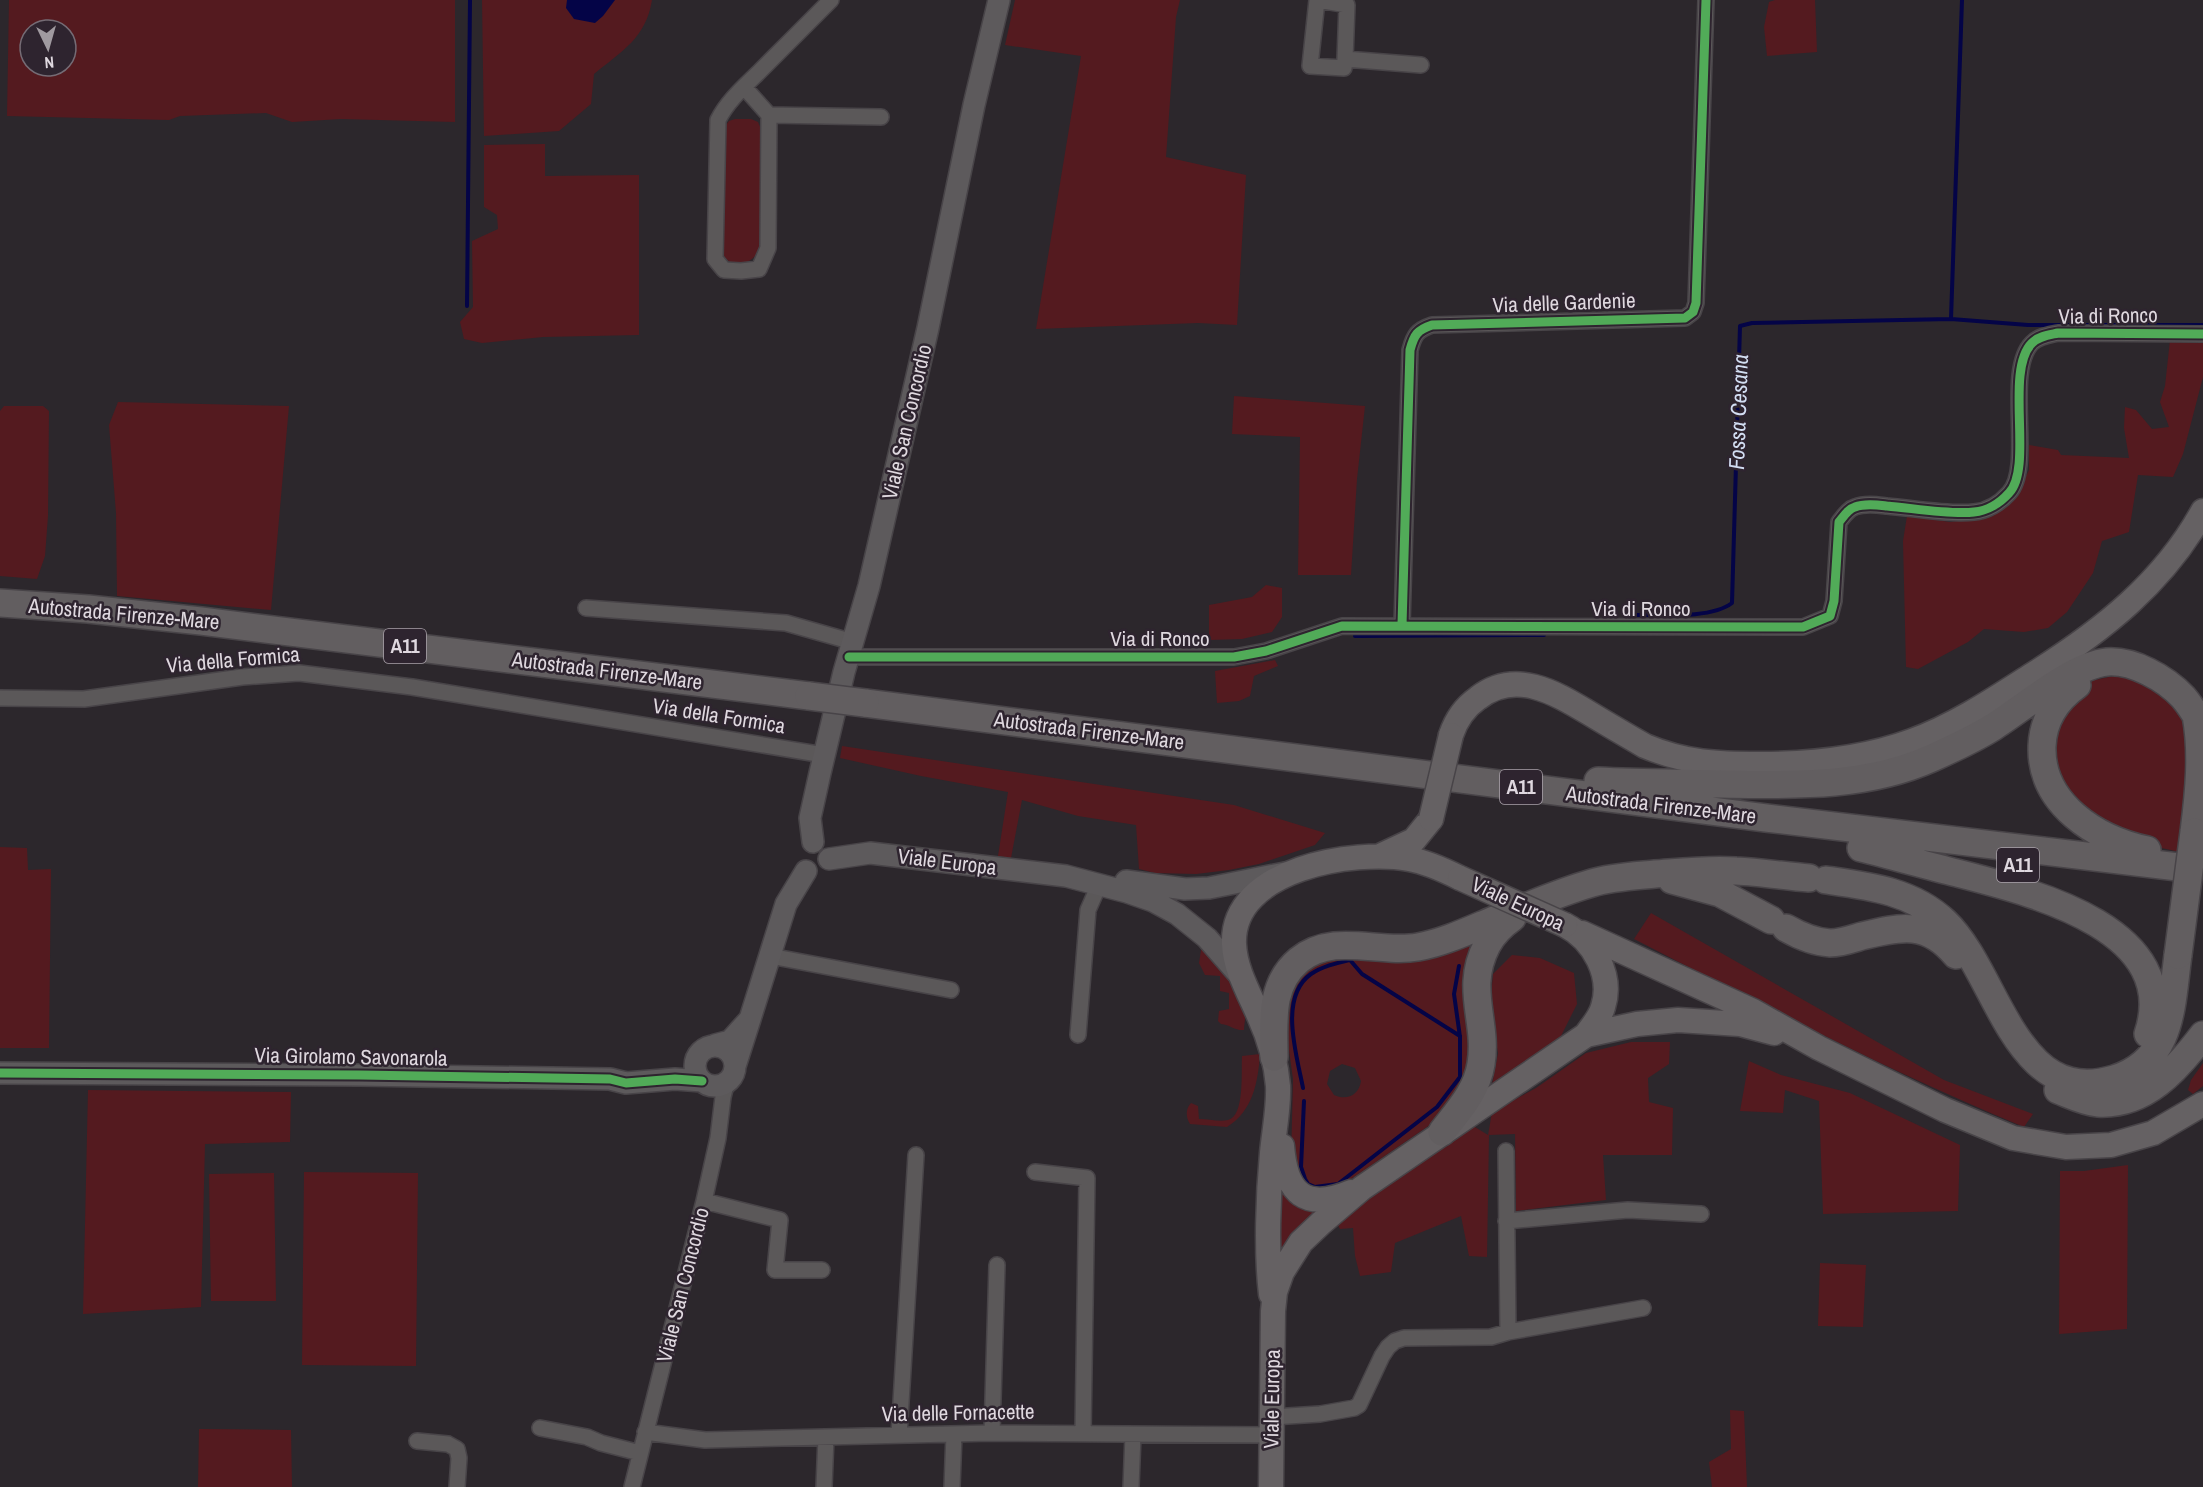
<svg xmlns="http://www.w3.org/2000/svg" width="2203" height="1487" font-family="'Archivo Narrow',sans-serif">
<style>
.green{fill:#541a1f;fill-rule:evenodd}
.water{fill:#040447}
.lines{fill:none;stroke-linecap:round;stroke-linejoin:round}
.stream{stroke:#040447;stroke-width:4}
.street-casing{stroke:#484448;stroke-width:18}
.secondary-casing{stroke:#484448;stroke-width:24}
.primary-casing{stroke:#484448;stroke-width:27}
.highway-casing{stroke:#484448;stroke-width:30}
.street{stroke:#5b5859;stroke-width:15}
.secondary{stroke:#5d5a5c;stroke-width:21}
.primary{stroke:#656163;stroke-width:24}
.highway{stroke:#625e60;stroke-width:27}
.primary-bridge-casing{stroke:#484448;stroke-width:27;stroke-linecap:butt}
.highway-bridge-casing{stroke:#484448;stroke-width:30;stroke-linecap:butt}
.primary-bridge{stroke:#656163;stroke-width:24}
.highway-bridge{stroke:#625e60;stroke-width:27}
.cycleway-casing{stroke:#2e242f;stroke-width:13}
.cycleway{stroke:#51ab58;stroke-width:9}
.labels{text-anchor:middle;stroke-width:5;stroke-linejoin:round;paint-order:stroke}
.shield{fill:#2e242f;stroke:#aaa2aa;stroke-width:1.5}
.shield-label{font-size:20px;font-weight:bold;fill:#dfd8df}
.street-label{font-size:21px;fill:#dfd8df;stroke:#2e242f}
.water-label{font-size:22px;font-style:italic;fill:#d2ddf2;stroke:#2e242f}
</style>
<rect width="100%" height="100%" fill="#2c272c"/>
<!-- green -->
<path class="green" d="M 9,0 L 455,0 L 455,122 L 341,119 L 292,122 L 266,113 L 180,116 L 169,120 L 7,116 ZM 30,30 L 66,30 L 66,66 L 30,66 Z
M 482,0 L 652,0 C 646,38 622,51 594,74 L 591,104 L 559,131 L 484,136 Z
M 1015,0 L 1180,0 L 1176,17 L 1166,157 L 1246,175 L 1237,325 L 1198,323 L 1036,329 L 1081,56 L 1005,45 Z
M 1775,0 L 1815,0 L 1817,52 L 1767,56 L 1764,27 L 1769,2 Z
M 735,119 L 751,119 L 758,122 L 761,129 L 761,248 C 751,266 731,272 721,251 L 725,126 L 729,121 Z
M 545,144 L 545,176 L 639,175 L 639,335 L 543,337 L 482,343 L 464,339 L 460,322 L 473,307 L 472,241 L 498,229 L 497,215 L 484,207 L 484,145 Z
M 2170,340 L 2203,341 L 2203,377 L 2183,454 L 2173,477 L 2138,475 L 2129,532 L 2102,541 L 2093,573 L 2067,612 L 2048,628 L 2024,632 L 1984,629 L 1968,642 L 1918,669 L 1906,667 L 1903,541 L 1907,516 L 1950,522 L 1993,516 L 2016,497 L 2029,470 L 2029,445 L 2058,450 L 2061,455 L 2129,458 L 2124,428 L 2125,407 L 2136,410 L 2152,429 L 2169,427 L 2160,402 L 2165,386 Z
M 1234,396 L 1365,406 L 1357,479 L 1351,575 L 1298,575 L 1300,437 L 1232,434 Z
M 118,402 L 289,406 L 271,610 L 117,596 L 116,513 L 109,425 Z
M 4,406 L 43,406 L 49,411 L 48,516 L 45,556 L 37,579 L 0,576 L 0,411 Z
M 1266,585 L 1282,588 L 1282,617 L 1272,632 L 1242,639 L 1209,640 L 1209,605 L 1252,597 Z
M 1275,660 L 1278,666 L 1254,676 L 1250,696 L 1239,701 L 1217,703 L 1215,671 Z
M 2118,675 C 2138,676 2176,697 2188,713 L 2184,853 L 2130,841 L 2071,807 L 2046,743 L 2084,685 L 2095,680 Z
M 842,746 L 1234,805 L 1325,833 L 1315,845 L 1259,864 L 1229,870 L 1196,874 L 1155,873 L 1139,869 L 1136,825 L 1078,816 L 1022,800 L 1011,858 L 998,856 L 1008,792 L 921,776 L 840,758 Z
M 0,847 L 27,848 L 28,870 L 51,869 L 49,1048 L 0,1048 Z
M 1651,913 L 1944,1080 L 2033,1114 L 2024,1127 C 1890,1072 1763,1005 1634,939 Z
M 1477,933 L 1476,1058 L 1443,1116 L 1341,1186 L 1318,1190 L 1301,1182 L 1291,1161 L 1293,1079 L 1284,1015 L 1285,998 L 1308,963 ZM 1342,1064 L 1355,1068 L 1361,1081 C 1359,1095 1347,1101 1334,1095 L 1327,1084 L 1330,1071 Z
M 1202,944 C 1219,964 1238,986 1245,1012 C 1246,1017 1244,1025 1244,1030 C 1236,1031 1230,1025 1221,1024 L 1218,1021 L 1219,1011 L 1229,1009 L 1229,993 L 1220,991 L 1220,976 L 1205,975 L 1199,963 Z
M 1512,955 L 1540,958 L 1574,973 L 1577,1004 L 1561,1036 L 1491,1090 L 1498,1053 L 1490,1008 L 1493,974 Z
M 1631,1042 L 1670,1042 L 1669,1064 L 1648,1078 L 1649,1102 L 1673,1108 L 1672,1155 L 1603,1155 L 1606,1200 L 1516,1211 L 1515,1134 L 1489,1135 L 1487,1257 L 1469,1256 L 1461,1216 L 1395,1243 L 1391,1272 L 1360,1276 L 1355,1256 L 1353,1228 L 1340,1229 L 1336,1222 L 1393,1177 L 1470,1124 L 1488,1135 L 1492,1112 L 1536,1088 L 1586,1053 Z
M 1260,1054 C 1258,1082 1253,1111 1227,1127 L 1190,1124 C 1186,1118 1185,1109 1191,1103 L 1198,1106 L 1199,1119 C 1208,1119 1220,1122 1228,1120 C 1245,1116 1241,1071 1242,1056 Z
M 1749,1061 L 1781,1075 L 1850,1093 L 1960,1145 L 1958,1211 L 1823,1214 L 1819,1101 L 1785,1090 L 1783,1113 L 1740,1111 Z
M 2203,1063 L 2203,1086 L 2193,1094 L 2188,1090 L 2191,1080 Z
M 88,1090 L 291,1092 L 290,1142 L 205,1144 L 201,1307 L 83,1314 Z
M 2128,1165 L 2127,1329 L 2059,1334 L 2060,1171 L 2084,1171 Z
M 304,1172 L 418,1173 L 416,1366 L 302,1365 Z
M 274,1173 L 276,1301 L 211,1301 L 209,1174 Z
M 1281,1180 L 1322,1210 L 1280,1259 Z
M 1820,1263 L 1866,1265 L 1863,1327 L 1818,1326 Z
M 1730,1410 L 1744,1411 L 1747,1487 L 1712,1487 L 1709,1462 L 1731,1449 Z
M 199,1429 L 291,1430 L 292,1487 L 198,1487 Z"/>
<!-- water -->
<path class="water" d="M 567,0 L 615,0 L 603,16 L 595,23 L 574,19 L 566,8 Z"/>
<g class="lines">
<!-- stream -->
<path class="stream" d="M 467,306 L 470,0
M 1951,319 L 1962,0
M 1628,615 C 1655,614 1710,620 1732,603 L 1740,326 L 1752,323 L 1951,319 L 2028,325 L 2203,325
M 1355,636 L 1544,635
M 1303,1088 C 1297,1056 1278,997 1311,974 C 1323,966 1337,963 1350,960 L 1362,974 L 1460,1036
M 1304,1101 L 1301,1167 L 1305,1179 L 1308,1184 L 1315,1187 L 1338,1184 L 1437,1107 L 1460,1077 L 1460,1037 L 1454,994 L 1459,966"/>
<defs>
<path id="street" d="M 1317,0 L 1310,66 L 1344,68 L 1345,59
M 1318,0 L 1347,5 L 1345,59 L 1421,65
M 744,87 L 769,115 L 768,248 L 759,269 L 741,271 L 724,270 L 715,259 L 718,120 C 728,100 745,86 761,70 C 784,47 808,23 831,0
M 769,115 L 881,117
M 586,608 L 786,623 L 853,642
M 1402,625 L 1410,350 C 1414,335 1417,330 1432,325 L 1685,318 L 1693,312 L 1696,303 L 1706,0
M 849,657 L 1234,657 L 1266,651 L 1342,626 L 1803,627 L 1830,616 L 1834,601 L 1839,522 C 1844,516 1848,509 1855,507 C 1865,503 1878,505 1887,506 C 1912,508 1951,515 1974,512 C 1987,511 2000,503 2009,493 C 2034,467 2004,371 2032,343 C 2039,336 2049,335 2058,333 L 2203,334
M 0,698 L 84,699 L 242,677 L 299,673 L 412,687 L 824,755
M 770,956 L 951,990
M 1078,1035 L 1088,910 L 1099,885
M 1506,1151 L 1508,1332
M 1035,1172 L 1087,1178 L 1083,1433
M 704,1201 L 780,1220 L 775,1270 L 822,1270
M 1506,1221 L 1628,1210 L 1701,1214
M 1272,1417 L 1320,1414 L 1354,1408 L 1359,1405 L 1382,1356 L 1388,1347 L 1395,1341 L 1404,1338 L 1491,1337 L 1508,1332 L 1643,1308
M 540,1428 L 587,1437 L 601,1443 L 640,1453
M 645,1432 L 705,1440 L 992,1433 L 1272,1435
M 992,1433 L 997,1265
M 899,1435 L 916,1155
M 417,1441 L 448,1444 L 457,1449 L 459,1458 L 457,1487
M 632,1487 L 704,1201 L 718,1138 L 723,1097 L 727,1081
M 824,1487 L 826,1437
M 952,1487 L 954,1434
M 1131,1487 L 1133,1435"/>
<path id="secondary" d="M 813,842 L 810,818 L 820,773 L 844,672 L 869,586 L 928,328 L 974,105 L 999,0
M 829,859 L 870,853 L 1066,876 L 1127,892 L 1153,901 L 1177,914 L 1207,938 L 1241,977
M 1126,881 L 1185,889 L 1209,888 L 1285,873
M 750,1019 L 786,904 L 806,871
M 715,1045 L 730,1041 L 750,1019 L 735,1066
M695 1066a20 20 0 1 1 40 0a20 20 0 1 1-40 0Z
M 0,1073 L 360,1075 L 610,1079 L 626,1083 L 675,1079 L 702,1081"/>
<path id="primary" d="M 1451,735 C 1456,720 1465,707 1478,698 C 1515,669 1554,692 1589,713 C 1607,724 1626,735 1645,746 C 1685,763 1718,764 1761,764 C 1813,764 1863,759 1912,741 C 1956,725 1996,698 2035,673 C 2103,630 2164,582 2203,511
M 1382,855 L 1414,840 L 1431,819
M 1582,933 L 1753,1011 L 1819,1048 L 1945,1110 L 2013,1138 L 2066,1147 L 2111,1145 L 2153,1133 L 2203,1104
M 1586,1035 L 1637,1024 L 1678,1020 L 1740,1024 L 1774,1033
M 1282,1146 C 1286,1194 1305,1211 1351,1192
M 1271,1294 C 1266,1252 1268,1195 1272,1153 C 1274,1131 1279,1108 1278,1086 C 1276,1061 1269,1038 1259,1016 C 1249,993 1235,969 1234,944 C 1231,868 1355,849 1409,859 C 1427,862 1444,870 1460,878
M 1271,1487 L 1273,1311 L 1275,1292 L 1282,1272 L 1301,1242 L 1321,1223 L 1362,1188 L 1586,1035 C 1592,1026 1600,1018 1603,1007 C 1613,976 1594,940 1565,925"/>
<path id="highway" d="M 0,603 L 88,609 L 201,621 L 809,696
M 2077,685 C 2056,700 2043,720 2042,746 C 2040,804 2096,839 2147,850
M 865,703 L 1766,818 L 2178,867
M 1598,781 C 1639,783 1680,783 1721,784 C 1793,785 1865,788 1932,758 C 1952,749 1974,739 1993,727 C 2022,709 2073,665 2107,662 C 2133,660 2165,678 2183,697 C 2191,706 2197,717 2203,727
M 2194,832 C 2199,793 2203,753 2196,715
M 1861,848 C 1893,856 1925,865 1957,873 C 2030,892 2183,928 2148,1034
M 1672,880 L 1720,893 L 1771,920
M 1826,880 C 1869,886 1912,891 1945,922 C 1998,972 2014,1109 2114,1079 C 2173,1061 2171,1006 2178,955
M 1786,928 C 1800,936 1814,942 1830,943 C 1841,943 1852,939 1862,936 C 1901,926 1928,921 1956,955
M 1274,1057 C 1274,1022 1269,985 1299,960 C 1334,932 1378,954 1418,947 C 1440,943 1461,934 1482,925 C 1518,910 1554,894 1592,883 C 1612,877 1634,876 1655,874 C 1682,872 1709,869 1736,871 C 1760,872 1785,876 1809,878
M 2058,1090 C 2071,1095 2085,1102 2098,1103 C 2145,1106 2177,1069 2203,1035
M 1442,1132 C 1458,1111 1477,1091 1481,1064 C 1488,1021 1464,989 1487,945 C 1493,934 1502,925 1512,918"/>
</defs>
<!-- street casing -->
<use href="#street" class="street-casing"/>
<!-- secondary casing -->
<use href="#secondary" class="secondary-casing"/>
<!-- primary casing -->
<use href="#primary" class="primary-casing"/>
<!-- highway casing -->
<use href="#highway" class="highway-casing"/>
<!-- street -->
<use href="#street" class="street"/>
<!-- secondary -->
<use href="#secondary" class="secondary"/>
<!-- primary -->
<use href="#primary" class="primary"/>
<!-- highway -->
<use href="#highway" class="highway"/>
<defs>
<path id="primary-bridge" d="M 1431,819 L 1451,735
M 1460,878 L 1565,925"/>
<path id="highway-bridge" d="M 809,696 L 865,703
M 2178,955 L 2194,832"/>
</defs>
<!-- primary-bridge casing -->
<use href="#primary-bridge" class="primary-bridge-casing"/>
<!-- highway-bridge casing -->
<use href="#highway-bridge" class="highway-bridge-casing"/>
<!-- primary-bridge -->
<use href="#primary-bridge" class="primary-bridge"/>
<!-- highway-bridge -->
<use href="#highway-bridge" class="highway-bridge"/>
<defs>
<path id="cycleway" d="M 1402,625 L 1410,350 C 1414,335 1417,330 1432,325 L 1685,318 L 1693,312 L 1696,303 L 1706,0
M 849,657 L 1234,657 L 1266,651 L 1342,626 L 1803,627 L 1830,616 L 1834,601 L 1839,522 C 1844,516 1848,509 1855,507 C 1865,503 1878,505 1887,506 C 1912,508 1951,515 1974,512 C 1987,511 2000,503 2009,493 C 2034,467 2004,371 2032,343 C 2039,336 2049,335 2058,333 L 2203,334
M 0,1073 L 360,1075 L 610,1079 L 626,1083 L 675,1079 L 702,1081"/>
</defs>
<!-- cycleway casing -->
<use href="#cycleway" class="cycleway-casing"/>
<!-- cycleway -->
<use href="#cycleway" class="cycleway"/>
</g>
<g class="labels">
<!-- shield labels -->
<g class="shield">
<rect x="384" y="629" width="42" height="34" rx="4.5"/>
<rect x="1500" y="770" width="42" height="34" rx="4.5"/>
<rect x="1997" y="848" width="42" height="34" rx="4.5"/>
</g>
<g class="shield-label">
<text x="405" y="653">A11</text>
<text x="1521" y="794">A11</text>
<text x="2018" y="872">A11</text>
</g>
<!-- street labels -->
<g class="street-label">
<text transform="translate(1564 303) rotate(-2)" y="7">Via delle Gardenie</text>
<text transform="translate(2108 316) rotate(-1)" y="7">Via di Ronco</text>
<text transform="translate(907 422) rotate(-77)" y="7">Viale San Concordio</text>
<text x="1641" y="616">Via di Ronco</text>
<text transform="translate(124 614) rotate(5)" y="7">Autostrada Firenze-Mare</text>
<text x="1160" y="646">Via di Ronco</text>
<text transform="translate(233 660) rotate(-5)" y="7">Via della Formica</text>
<text transform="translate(607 671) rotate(7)" y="7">Autostrada Firenze-Mare</text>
<text transform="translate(719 716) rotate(9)" y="7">Via della Formica</text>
<text transform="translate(1089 731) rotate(7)" y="7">Autostrada Firenze-Mare</text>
<text transform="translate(1661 805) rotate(7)" y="7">Autostrada Firenze-Mare</text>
<text transform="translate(947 862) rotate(7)" y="7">Viale Europa</text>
<text transform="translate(1518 904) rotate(25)" y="7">Viale Europa</text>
<text transform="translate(351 1057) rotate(1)" y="7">Via Girolamo Savonarola</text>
<text transform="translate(683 1285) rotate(-76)" y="7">Viale San Concordio</text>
<text transform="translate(1272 1399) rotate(-89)" y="7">Viale Europa</text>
<text transform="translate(958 1413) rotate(-1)" y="7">Via delle Fornacette</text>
</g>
<!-- water labels -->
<g class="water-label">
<text transform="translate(1738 412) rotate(-88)" y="8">Fossa Cesana</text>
</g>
</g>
<!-- north arrow -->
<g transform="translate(48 48) rotate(175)"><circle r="28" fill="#2e242f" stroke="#756c75" stroke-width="1.5"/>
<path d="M0-4.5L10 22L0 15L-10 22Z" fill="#a09aa0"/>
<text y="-9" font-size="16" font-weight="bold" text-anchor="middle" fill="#dfd8df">N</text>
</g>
</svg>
